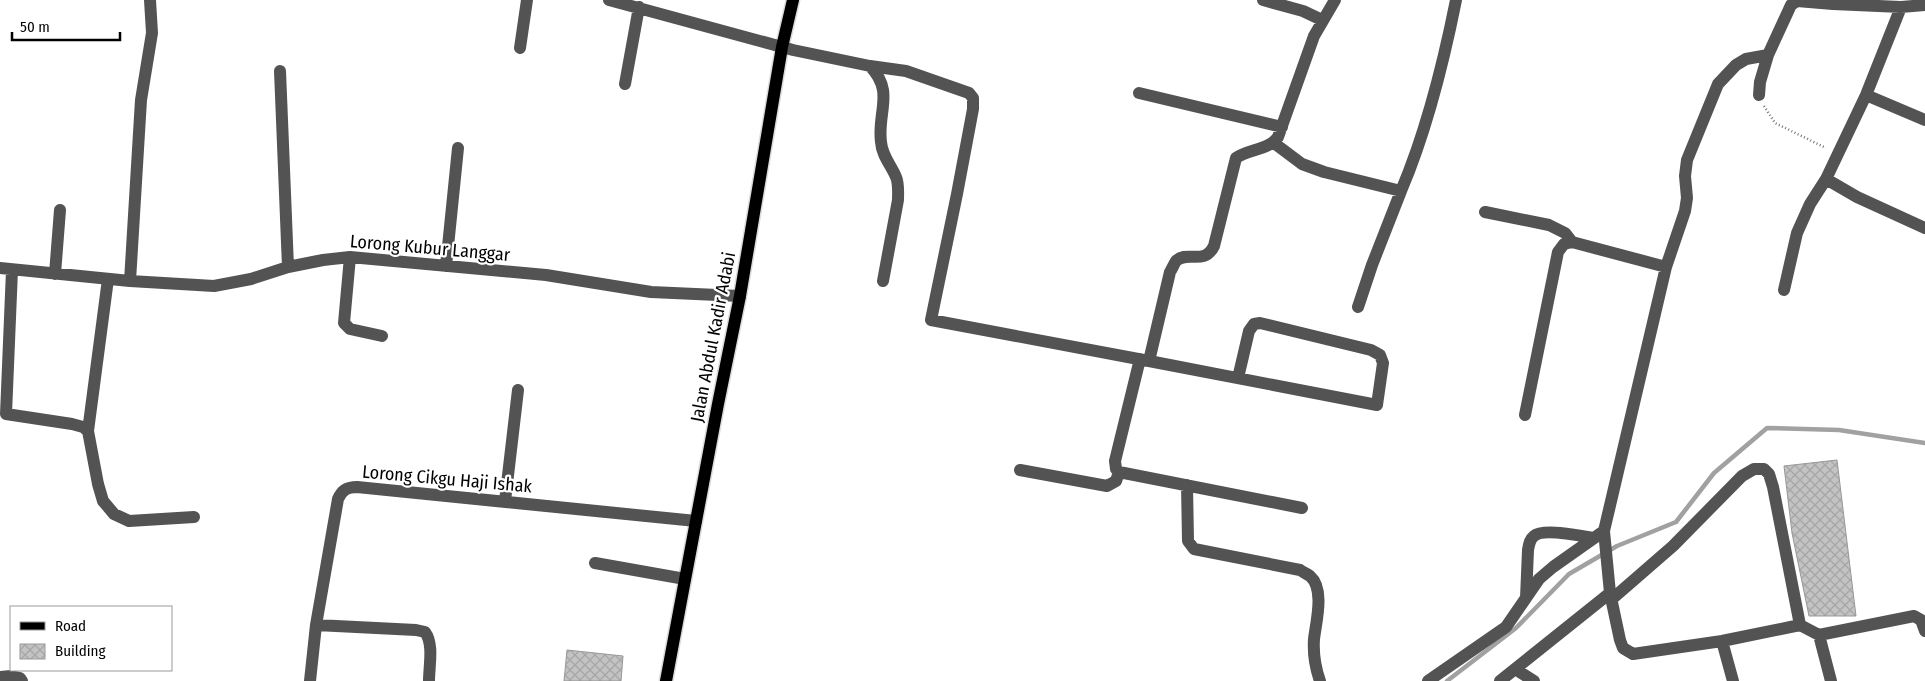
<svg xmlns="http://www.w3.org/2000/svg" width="1925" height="681" font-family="'Fira Sans Condensed',sans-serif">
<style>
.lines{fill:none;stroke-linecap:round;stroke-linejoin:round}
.stream{stroke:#a1a1a1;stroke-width:4.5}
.building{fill:url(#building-cross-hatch);stroke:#979797}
.major-casing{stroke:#dbdbdb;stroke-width:15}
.path{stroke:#757575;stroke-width:2.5;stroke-dasharray:1 2.5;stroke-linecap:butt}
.minor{stroke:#535353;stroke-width:12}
.major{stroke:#000;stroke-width:12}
.labels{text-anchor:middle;stroke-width:4.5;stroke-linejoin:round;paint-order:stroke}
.street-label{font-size:18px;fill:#000;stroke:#fff}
</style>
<defs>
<pattern id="building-cross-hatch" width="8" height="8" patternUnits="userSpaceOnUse" patternTransform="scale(1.25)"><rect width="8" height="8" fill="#c3c3c3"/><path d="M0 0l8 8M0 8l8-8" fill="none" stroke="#a6a6a6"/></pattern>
</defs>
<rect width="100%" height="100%" fill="#fff"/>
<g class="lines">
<!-- stream -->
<path class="stream" d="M 1447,681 L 1516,628 L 1569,574 L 1617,546 L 1676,522 L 1714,473 L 1767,428 L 1839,430 L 1925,443"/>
</g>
<!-- building -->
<path class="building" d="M 1837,460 L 1856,616 L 1809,616 L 1792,533 L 1784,466 Z
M 567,650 L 623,656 L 621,681 L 564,681 Z"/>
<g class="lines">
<defs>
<path id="major" d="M 666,681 L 718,404 L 740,296 L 782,47 L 793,0"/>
</defs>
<!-- major casing -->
<use href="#major" class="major-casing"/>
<!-- path -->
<path class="path" d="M 1764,106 L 1775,123 L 1826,148"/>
<!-- minor -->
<path class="minor" d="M 609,0 L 793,50 L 870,66 L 906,71 L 969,93 L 973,98 L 973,109 L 957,194 L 931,320 L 1149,361 L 1170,272 C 1172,269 1174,264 1176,261 C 1187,250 1204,266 1214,246 L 1236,158 C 1249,149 1269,150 1278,137 L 1314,36 L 1335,0
M 1263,0 L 1303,11 L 1322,20
M 1835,0 L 1833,4 L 1901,7 L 1925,5
M 1901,7 L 1866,95 L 1826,179 L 1857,197 L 1925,228
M 520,48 L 527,0
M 870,66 C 895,92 877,112 881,142 C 882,156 891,165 896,177 C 899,184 898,193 898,200 L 883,281
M 280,71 L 288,267
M 625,84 L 639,7
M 1139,93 L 1282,127
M 1759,95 L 1760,82 L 1768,55
M 1866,95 L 1925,120
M 1274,143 L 1302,164 L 1324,172 L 1401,191 C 1427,130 1443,65 1456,0
M 1485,212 L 1549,225 L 1565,233 L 1572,242
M 350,257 L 344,323 L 350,329 L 382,336
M 446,266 L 458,148
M 0,268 L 130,281 L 214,286 L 251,279 L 288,267 L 323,260 L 350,257 L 546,275 L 651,292 L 740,296
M 12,270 L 6,414 L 72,424 L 83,427 L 88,431 L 98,484 L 103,501 L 114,514 L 129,521 L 194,517
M 55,274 L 60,210
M 130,281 L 141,100 L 152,33 L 150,0
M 1784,290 L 1797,233 L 1810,204 L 1826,179
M 1358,307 L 1372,265 L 1401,191
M 1140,359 L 1115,461 L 1116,469 L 1119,472 L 1302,508
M 1149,361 L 1377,405 L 1383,363 L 1380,355 L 1371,350 L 1260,323 L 1254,324 L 1249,331 L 1238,378
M 1525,415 L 1558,252 L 1564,244 L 1572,242 L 1666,267
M 88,431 L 108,279
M 1020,470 L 1107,486 L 1116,481 L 1119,472
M 1187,485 L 1188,541 L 1194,549 L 1300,570 C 1303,572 1307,574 1310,576 C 1325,589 1316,622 1314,639 C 1313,654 1315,667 1320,681
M 505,501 L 518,390
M 595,563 L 685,579
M 1526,598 L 1528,550 C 1529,544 1530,539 1534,536 C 1543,528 1582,536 1593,538
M 1612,599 L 1673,546 L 1742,476 L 1754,469 L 1764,469 L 1769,474 L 1773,487 L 1800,625 L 1722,641 L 1633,654 L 1623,648 L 1620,640 L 1610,593 L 1604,531 L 1666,267 L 1685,211 L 1687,198 L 1685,176 L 1687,160 L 1718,84 L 1736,65 L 1746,59 L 1768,55 L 1791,5 L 1797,1 L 1833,4
M 1800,625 L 1819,635 L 1831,681
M 1819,635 L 1914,616 L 1921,620 L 1925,631
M 1722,641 L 1733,681
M 1515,669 L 1534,681
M 0,677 L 11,676 L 20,678 L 22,681
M 310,681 L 316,625
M 429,681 C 429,666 434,644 425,632 L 416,630 L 316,625 L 338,499 C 342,490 347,487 357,487 L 696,521
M 1428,681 L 1506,627 L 1539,579 L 1553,567 L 1604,531
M 1500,681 L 1610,593"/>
<!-- major -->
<use href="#major" class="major"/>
</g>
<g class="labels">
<!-- street labels -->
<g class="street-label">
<text transform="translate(430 248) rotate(5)" y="6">Lorong Kubur Langgar</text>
<text transform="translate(713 337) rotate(-79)" y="6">Jalan Abdul Kadir Adabi</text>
<text transform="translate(447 479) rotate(5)" y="6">Lorong Cikgu Haji Ishak</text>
</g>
</g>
<!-- legend -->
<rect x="10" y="606" width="162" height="65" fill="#ffffff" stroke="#999999"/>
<rect x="20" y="622" width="25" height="8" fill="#000000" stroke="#999999"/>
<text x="55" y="631" font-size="15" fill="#000000">Road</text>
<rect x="20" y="644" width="25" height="15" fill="url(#building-cross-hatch)" stroke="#999999"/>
<text x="55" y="656" font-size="15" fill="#000000">Building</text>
<!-- scale -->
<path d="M12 32v8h108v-8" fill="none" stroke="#000000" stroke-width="2.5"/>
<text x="20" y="32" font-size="15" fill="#000000" stroke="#ffffff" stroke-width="4" paint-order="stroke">50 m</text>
</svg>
